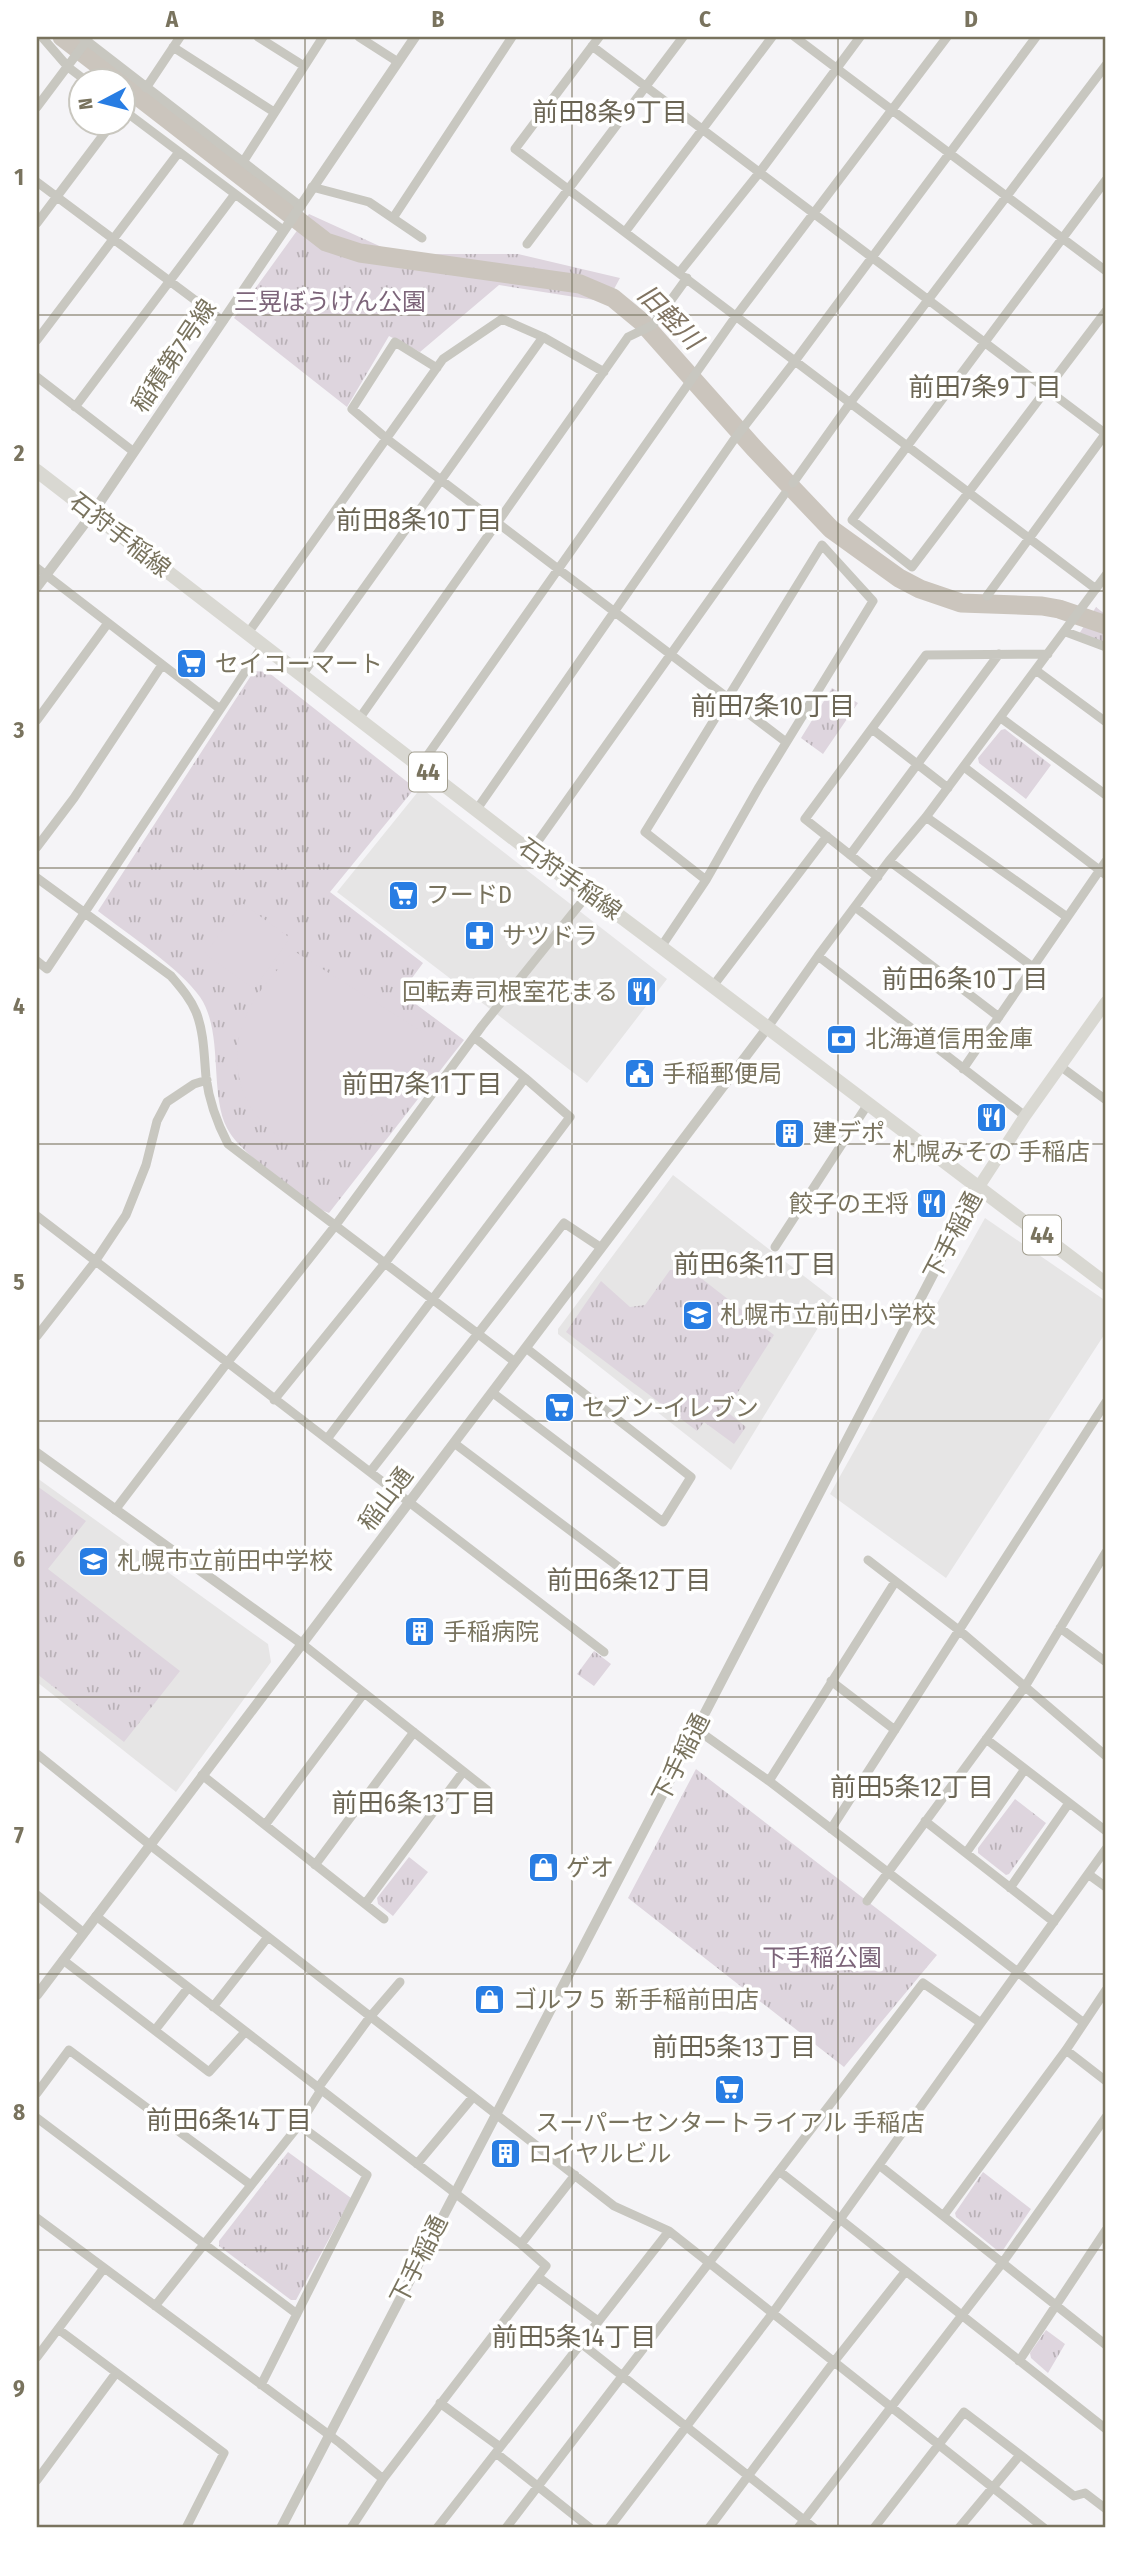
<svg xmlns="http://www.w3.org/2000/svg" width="1143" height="2565" font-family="'Fira Sans Condensed','Noto Sans JP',sans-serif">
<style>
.built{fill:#e6e5e5}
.park{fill:url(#park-tufts)}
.garden{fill:#ded5de}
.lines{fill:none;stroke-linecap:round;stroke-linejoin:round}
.river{stroke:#cbc5bd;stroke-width:19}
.minor{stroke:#c8c7c0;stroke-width:9}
.tertiary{stroke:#c8c7c0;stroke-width:10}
.secondary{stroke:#d9d8d2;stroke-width:12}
.primary{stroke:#d9d8d2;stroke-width:14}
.grid{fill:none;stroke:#79735e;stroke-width:2;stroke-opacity:0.55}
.labels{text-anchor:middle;stroke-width:7;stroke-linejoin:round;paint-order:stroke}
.shield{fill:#fff;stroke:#a19d8e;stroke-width:2}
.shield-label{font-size:23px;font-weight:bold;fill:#79735e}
.park-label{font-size:24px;fill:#7d657a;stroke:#fff}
.street-label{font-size:24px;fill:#79735e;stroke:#fff}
.poi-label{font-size:24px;fill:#79735e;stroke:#fff;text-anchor:start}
.neighbourhood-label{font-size:26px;fill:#6b6554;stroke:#fff}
.water-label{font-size:26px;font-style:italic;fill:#817462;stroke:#fff}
.neatline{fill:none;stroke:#79735e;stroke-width:2.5}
.grid-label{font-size:23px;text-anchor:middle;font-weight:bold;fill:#79735e}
</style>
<defs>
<pattern id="park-tufts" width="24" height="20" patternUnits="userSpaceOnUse" patternTransform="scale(1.75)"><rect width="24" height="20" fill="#ded5de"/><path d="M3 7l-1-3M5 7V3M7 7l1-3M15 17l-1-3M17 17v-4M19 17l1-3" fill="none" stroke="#b9b1b7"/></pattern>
</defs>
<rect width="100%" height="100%" fill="#f5f4f7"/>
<!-- built -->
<path class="built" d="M 421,788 L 667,979 L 587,1083 L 337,892 Z
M 673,1175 L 835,1300 L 731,1470 L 558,1334 L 558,1329 Z
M 985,1218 L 1106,1301 L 1106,1332 L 946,1578 L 830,1494 Z
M 37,1478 L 268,1644 L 271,1662 L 176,1792 L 37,1682 Z"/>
<!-- park -->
<path class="park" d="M 309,214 L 397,254 L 518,254 L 620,278 L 607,302 L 499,285 L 420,352 L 389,336 L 347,407 L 234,318 Z
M 1096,607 L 1106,615 L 1106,644 L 1079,634 Z
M 254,671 L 268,672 L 415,788 L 330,892 L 423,963 L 401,993 L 464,1040 L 329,1213 L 319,1209 C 295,1190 240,1154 227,1128 C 209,1093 224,1032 200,997 C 181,969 126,933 98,911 Z
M 832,688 L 858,703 L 823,754 L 801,738 Z
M 1005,729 L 1051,765 L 1026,799 L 979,763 L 978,758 L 1001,730 Z
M 688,1268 L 774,1335 L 726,1411 L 746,1427 L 734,1444 L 704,1422 L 697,1431 L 566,1332 L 601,1281 L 630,1307 L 645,1305 L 670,1270 Z
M 37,1486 L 86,1521 L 48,1569 L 180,1671 L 124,1742 L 37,1674 Z
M 594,1651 L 611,1664 L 594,1686 L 577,1674 Z
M 696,1769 L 937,1955 L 844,2067 L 628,1898 Z
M 1015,1799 L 1046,1823 L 1009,1874 L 1006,1875 L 978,1853 L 978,1848 Z
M 409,1857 L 428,1872 L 393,1916 L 378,1904 L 377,1898 Z
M 288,2152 L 351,2198 L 296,2300 L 291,2300 L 219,2246 L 219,2241 Z
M 983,2172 L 1031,2209 L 1003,2250 L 998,2251 L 956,2217 L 955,2213 Z
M 1046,2330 L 1065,2344 L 1048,2373 L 1031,2358 L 1030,2353 Z"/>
<!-- garden -->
<path class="garden" d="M 242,903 L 290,938 L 254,989 L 205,954 Z
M 294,951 L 421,1031 L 425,1057 L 340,1150 C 332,1150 322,1151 313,1150 C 256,1139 224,1081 242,1026 C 251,997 274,974 294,951 Z"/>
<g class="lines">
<!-- river -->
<path class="river" d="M 62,37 L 118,80
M 122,84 L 326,242 L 360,253 L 580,284 L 613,298 L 642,322 L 754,448 L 831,529 L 899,578 L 920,589 L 961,603 L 1042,606 L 1059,609 L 1106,625"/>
<!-- minor -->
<path class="minor" d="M 42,37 L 68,67 L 85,80
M 82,37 L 299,205
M 258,37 L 304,66
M 359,37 L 398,62
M 599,37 L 515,149 L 1096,589
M 795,37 L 1106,271
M 592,46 L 1106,434
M 173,47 L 274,112
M 146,88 L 180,37
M 37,107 L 88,39
M 122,109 L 283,230
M 243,162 L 323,37
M 1106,180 L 852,520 L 912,567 L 1106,311
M 37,182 L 223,321
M 312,187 L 369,202 L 422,238
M 393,218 L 512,37
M 37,223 L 113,122
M 625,232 L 772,37
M 527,244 L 683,37
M 679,273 L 759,173 L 860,37
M 37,340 L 179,152
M 437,368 L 395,342 L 352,409 L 387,439 L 786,742
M 37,377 L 134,452
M 75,407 L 235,194
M 793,483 L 850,403 L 1106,65
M 37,568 L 220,709
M 987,596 L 1106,433
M 1066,632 L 1106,647
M 248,633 L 443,359 L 502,319 L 543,337 L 604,372
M 1037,671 L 1106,722
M 302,675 L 543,337
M 1001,718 L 1106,795
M 359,719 L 628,337 L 653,325 L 687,278
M 37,720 L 108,623
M 872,729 L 948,788
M 420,766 L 736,316 L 947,37
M 964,767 L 1106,875
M 477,809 L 733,441 L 795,361 L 1036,37
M 926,817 L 1067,917
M 37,847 L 74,798 L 162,665
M 531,851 L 784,495
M 850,855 L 999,654
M 889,861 L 1033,967
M 878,877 L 805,819 L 926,655 L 1048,654
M 37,878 L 171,976 C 181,988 190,998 196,1012 C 204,1032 204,1055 206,1077 C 209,1101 217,1123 228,1144 L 515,1362
M 855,907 L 999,1017
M 661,947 L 706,880 L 759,787 L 873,601 L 822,545 L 645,832 L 706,880
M 818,956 L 1025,1116
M 37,961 L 47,969 L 263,645
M 713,986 L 827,836
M 768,1027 L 818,956 L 889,861 L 926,817 L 1106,575
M 1060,1066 L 1106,1100
M 963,1069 L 1106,861
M 37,1216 L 604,1652
M 775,1247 L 868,1104
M 37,1336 L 94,1263 L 126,1215 L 146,1165 L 157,1121 L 167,1102 L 194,1084 L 207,1080
M 493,1393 L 663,1522 L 691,1477 L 526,1348
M 274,1400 L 385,1263 L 525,1078 L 474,1037
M 327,1439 L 570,1117 L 525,1078
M 454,1443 L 644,1586
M 370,1472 L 564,1223 L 600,1247
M 115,1510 L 227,1363 L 335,1226 L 482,1026 L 589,893
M 868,1560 L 960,1631 L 1106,1756
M 1060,1628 L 1106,1662
M 301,1643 L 487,1790
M 831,1681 L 895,1730
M 696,1729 L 769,1781 L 1084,2023
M 986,1739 L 1106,1831
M 37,1754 L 150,1845 L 614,2206 L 669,2231 L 1044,2528
M 202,1775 L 384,1919
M 769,1781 L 895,1582
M 925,1821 L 1054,1922
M 265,1825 L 364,1693
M 831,1829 L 1106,1402
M 966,1853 L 1025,1769
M 315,1865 L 414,1732
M 1088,1874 L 1106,1887
M 1010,1888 L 1069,1803
M 37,1895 L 84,1933
M 867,1901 L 1026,1685 L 1106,1552
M 365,1904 L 463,1772
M 96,1916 L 521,2244 L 546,2266 L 383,2479 L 351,2528
M 63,1960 L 209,2072 L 245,2032
M 213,2007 L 268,1937
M 155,2030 L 188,1988
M 1066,2050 L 1106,2081
M 318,2088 L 370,2017 L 400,1982
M 37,2093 L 69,2050 L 251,2185
M 37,2118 L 297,2314
M 417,2164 L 473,2097
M 879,2165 L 1106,2345
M 779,2171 L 1106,2429
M 944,2215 L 1066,2050 L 1106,1990
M 37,2218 L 340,2443 L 383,2479
M 521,2244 L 575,2175
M 538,2277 L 598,2321
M 155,2306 L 299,2125 L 321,2090
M 58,2329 L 224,2453 L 186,2528
M 582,2344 L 814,2528
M 37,2357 L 104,2268
M 1019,2361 L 1106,2230
M 261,2385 L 367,2175 L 299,2125
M 440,2403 L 500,2447
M 496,2453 L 590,2528
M 37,2480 L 116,2373
M 437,2528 L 669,2231
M 506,2528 L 923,1983 L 981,2023
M 609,2528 L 772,2314 L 1106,1849
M 709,2528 L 833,2363 L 905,2272
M 798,2528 L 1003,2262 L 1106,2117
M 874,2528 L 964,2412 L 1074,2496 L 1085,2493 L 1106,2509
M 959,2528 L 1020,2455"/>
<!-- tertiary -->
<path class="tertiary" d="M 37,587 L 92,514 L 415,37
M 37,1453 L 301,1643
M 37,1995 L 768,1027
M 281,2528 L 978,1188"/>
<!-- secondary -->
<path class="secondary" d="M 978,1188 L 1025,1116 L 1106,1002"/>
<!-- primary -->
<path class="primary" d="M 37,471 L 566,879 L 589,893 L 661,947 L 1106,1284"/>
</g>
<!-- grid -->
<path class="grid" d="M 305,37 L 305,2528M 572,37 L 572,2528M 838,37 L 838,2528M 37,315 L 1106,315M 37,591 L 1106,591M 37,868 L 1106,868M 37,1144 L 1106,1144M 37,1421 L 1106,1421M 37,1697 L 1106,1697M 37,1974 L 1106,1974M 37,2250 L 1106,2250"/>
<!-- icons -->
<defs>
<symbol id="supermarket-square" viewBox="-11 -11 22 22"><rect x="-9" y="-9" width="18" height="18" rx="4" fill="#287de3" stroke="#fff"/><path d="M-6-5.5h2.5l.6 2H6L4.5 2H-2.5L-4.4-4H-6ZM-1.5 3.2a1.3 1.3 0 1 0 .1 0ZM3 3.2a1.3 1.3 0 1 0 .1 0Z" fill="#fff"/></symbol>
<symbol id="pharmacy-square" viewBox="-11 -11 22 22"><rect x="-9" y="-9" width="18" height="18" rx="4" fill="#287de3" stroke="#fff"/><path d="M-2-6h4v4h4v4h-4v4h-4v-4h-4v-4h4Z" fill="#fff"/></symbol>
<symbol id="restaurant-square" viewBox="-11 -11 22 22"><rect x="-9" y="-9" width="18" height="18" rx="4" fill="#287de3" stroke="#fff"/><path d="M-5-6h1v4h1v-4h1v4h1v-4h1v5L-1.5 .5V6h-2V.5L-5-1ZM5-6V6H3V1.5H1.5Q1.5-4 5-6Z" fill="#fff"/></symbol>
<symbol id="bank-square" viewBox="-11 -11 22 22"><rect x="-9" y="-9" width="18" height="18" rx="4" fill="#287de3" stroke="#fff"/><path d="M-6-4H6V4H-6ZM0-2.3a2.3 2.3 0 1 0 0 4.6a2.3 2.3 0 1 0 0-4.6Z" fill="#fff"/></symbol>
<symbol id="civic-square" viewBox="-11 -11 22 22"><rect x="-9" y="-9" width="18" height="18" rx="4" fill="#287de3" stroke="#fff"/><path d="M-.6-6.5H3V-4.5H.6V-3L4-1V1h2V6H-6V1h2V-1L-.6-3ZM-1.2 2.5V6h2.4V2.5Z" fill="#fff"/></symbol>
<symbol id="building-square" viewBox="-11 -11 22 22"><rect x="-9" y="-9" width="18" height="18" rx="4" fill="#287de3" stroke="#fff"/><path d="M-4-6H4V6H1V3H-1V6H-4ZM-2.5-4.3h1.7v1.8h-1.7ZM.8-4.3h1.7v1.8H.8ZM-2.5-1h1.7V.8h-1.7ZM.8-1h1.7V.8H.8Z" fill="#fff"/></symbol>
<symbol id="school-square" viewBox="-11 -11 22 22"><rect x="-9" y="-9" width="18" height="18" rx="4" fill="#287de3" stroke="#fff"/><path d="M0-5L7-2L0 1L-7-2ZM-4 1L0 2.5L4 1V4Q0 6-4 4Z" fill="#fff"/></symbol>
<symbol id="shop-square" viewBox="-11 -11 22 22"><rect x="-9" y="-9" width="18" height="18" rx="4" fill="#287de3" stroke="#fff"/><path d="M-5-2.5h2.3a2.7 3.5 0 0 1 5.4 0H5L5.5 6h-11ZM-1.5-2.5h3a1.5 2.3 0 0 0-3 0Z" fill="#fff"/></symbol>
</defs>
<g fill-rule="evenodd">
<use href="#supermarket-square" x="174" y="646" width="35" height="35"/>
<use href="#supermarket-square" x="386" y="878" width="35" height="35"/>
<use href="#pharmacy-square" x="462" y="918" width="35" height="35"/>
<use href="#restaurant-square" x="624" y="974" width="35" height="35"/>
<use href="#bank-square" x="824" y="1022" width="35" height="35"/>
<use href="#civic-square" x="622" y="1056" width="35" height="35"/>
<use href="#restaurant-square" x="974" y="1100" width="35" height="35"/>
<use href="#building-square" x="772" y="1116" width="35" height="35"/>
<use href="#restaurant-square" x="914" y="1186" width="35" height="35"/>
<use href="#school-square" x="680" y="1298" width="35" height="35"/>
<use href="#supermarket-square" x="542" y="1390" width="35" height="35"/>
<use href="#school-square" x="76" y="1544" width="35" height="35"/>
<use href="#building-square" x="402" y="1614" width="35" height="35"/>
<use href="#shop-square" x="526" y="1850" width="35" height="35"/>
<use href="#shop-square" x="472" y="1982" width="35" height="35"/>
<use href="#supermarket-square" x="712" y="2072" width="35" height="35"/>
<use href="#building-square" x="488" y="2136" width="35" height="35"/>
</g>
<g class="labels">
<!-- shield labels -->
<g class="shield">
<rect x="409" y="752.5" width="38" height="39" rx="5"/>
<rect x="1023" y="1215.5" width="38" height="39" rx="5"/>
</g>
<g class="shield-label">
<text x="428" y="780">44</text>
<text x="1042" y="1243">44</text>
</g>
<!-- park labels -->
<g class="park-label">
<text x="330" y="310">三晃ぼうけん公園</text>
<text x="822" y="1966">下手稲公園</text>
</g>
<!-- street labels -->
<g class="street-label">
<text transform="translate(174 356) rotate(-56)" y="8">稲積第7号線</text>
<text transform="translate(120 535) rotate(38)" y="8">石狩手稲線</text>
<text transform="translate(570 879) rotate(36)" y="8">石狩手稲線</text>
<text transform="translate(953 1236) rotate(-62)" y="8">下手稲通</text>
<text transform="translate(386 1499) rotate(-53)" y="8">稲山通</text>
<text transform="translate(681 1758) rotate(-63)" y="8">下手稲通</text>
<text transform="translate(419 2260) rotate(-63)" y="8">下手稲通</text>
</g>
<!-- poi labels -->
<g class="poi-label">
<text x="215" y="672">セイコーマート</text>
<text x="426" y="903">フードD</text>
<text x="502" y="944">サツドラ</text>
<text x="618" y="1000" text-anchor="end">回転寿司根室花まる</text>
<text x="865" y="1047">北海道信用金庫</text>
<text x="662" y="1082">手稲郵便局</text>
<text x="813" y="1141">建デポ</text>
<text x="991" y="1160" text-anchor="middle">札幌みその 手稲店</text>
<text x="909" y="1212" text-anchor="end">餃子の王将</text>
<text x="720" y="1323">札幌市立前田小学校</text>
<text x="582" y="1416">セブン-イレブン</text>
<text x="117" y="1569">札幌市立前田中学校</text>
<text x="443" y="1640">手稲病院</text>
<text x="566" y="1876">ゲオ</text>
<text x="513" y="2008">ゴルフ５ 新手稲前田店</text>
<text x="730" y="2131" text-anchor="middle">スーパーセンタートライアル 手稲店</text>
<text x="528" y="2162">ロイヤルビル</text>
</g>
<!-- neighbourhood labels -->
<g class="neighbourhood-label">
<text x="610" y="121">前田8条9丁目</text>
<text x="985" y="396">前田7条9丁目</text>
<text x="419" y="529">前田8条10丁目</text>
<text x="773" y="715">前田7条10丁目</text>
<text x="965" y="988">前田6条10丁目</text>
<text x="422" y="1093">前田7条11丁目</text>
<text x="755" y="1273">前田6条11丁目</text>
<text x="629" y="1589">前田6条12丁目</text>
<text x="912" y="1796">前田5条12丁目</text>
<text x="414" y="1812">前田6条13丁目</text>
<text x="734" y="2056">前田5条13丁目</text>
<text x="229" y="2129">前田6条14丁目</text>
<text x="574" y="2346">前田5条14丁目</text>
</g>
<!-- water labels -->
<g class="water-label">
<text transform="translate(670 317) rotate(45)" y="9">旧軽川</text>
</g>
</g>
<!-- border -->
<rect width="1143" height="2565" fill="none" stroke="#ffffff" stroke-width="77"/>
<!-- north arrow -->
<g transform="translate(102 102) rotate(263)"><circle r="33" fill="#ffffff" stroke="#c9c7bf" stroke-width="2"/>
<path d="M0-5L12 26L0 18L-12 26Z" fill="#287de3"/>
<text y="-10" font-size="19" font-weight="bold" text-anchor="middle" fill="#79735e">N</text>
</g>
<rect x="38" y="38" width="1066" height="2488" class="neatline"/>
<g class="grid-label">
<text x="172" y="27">A</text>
<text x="438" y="27">B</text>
<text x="705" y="27">C</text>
<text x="971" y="27">D</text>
<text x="19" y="185">1</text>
<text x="19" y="461">2</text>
<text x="19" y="738">3</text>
<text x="19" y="1014">4</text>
<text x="19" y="1290">5</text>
<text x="19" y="1567">6</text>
<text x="19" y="1843">7</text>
<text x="19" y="2120">8</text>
<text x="19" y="2396">9</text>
</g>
</svg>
